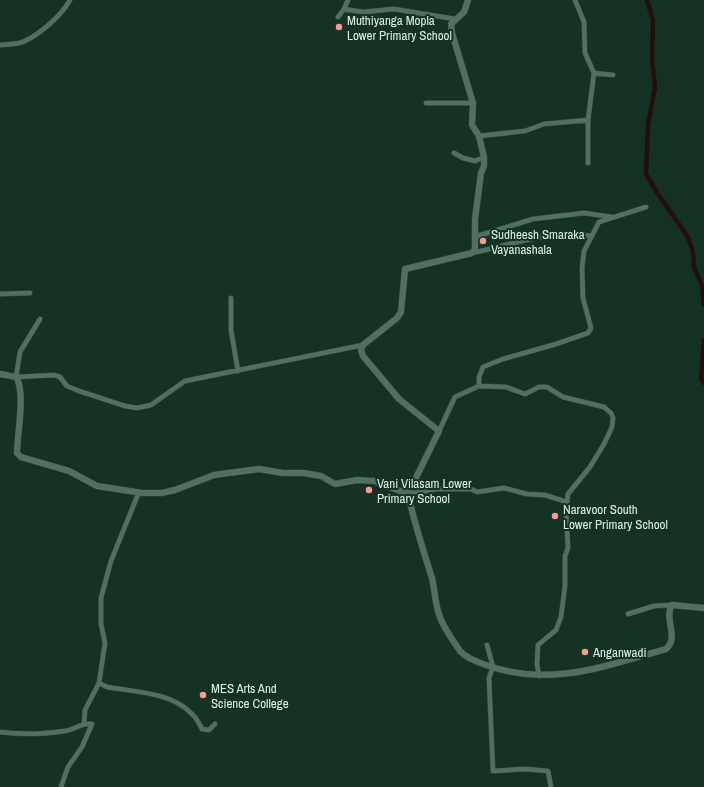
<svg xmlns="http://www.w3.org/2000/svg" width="704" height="787" font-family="'Archivo Narrow',sans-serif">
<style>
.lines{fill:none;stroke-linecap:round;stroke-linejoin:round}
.canal{stroke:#260e0a;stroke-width:4.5}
.minor-casing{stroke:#344d41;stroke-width:5.5}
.tertiary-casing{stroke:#344d41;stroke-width:7}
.minor{stroke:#517160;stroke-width:4.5}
.tertiary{stroke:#517160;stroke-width:6}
.poi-dot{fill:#f49d8c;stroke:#153325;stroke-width:1.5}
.labels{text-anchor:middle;stroke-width:4;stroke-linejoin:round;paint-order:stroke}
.poi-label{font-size:13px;fill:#daece2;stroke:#153325;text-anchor:start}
</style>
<rect width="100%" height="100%" fill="#153325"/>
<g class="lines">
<!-- canal -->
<path class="canal" d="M 647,0 L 653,20 L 652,59 L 655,87 L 648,125 L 646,174 L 658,194 L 688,237 L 693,252 L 694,267 L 702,286 L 704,305
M 704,340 L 701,379 L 704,383"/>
<defs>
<path id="minor" d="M 575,0 L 584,22 L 585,53 L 594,73 L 588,120 L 588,163
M 344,9 L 363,12 L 394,9 L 455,19
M 338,17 L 344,9 L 348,0
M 0,45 C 8,44 17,45 25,41 C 40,34 62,15 70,0
M 594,73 L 613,75
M 426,103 L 473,103
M 479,136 L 525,131 L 544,124 L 588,120
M 454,153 L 463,158 L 475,161 L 484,157
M 474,237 L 533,219 L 584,213 L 612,217
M 472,253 C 511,245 551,229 592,236
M 0,294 L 30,293
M 231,298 L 231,330 L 238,371
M 40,319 L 20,352 L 16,377 L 54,375 L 60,377 L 67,386 L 79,391 L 125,406 L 137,408 L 151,405 L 185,381 L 363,345
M 439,431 L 455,397 L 479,386
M 408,494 L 437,489 L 471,489 L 477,492 L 504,488 L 527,494 L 545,495 L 567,502
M 628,614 L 654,606 L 672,605
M 487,645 L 493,667 L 489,678 L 493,771 L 525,769 L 548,771 L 551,787
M 539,676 L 537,664 L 538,645 L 556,630 L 561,617 L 565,586 L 565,556 L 568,548 L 566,511 L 568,494 L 590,467 L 604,444 L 612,427 L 613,418 L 611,413 L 604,407 L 563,397 L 547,387 L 539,387 L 525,394 L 506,387 L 479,386 L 479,377 L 483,367 L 503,359 L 556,344 L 588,333 L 591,328 L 583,298 L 582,268 L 584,251 L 599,222 L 646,207
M 99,683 L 107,687 C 135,692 171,692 192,714 C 197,718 199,724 202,729 L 209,730 L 215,724
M 84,724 L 85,710 L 99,683 L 105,643 L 101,624 L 101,598 L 111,561 L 139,492
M 0,732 C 21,735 44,734 65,731 C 74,730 82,722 92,724 L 82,747 L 68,767 L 61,787"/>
<path id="tertiary" d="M 468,0 L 464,12 L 451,24 L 452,33 L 473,103 L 472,125 L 479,136 L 484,157 L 484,166 L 481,173 L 475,219 L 475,249 L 472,253 L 405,269 L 401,312 L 397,318 L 363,345 L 361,350 L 363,356 L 399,399 L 439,431 L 408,494 C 414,522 423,550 432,578 C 435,591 435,605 440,617 C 444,628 453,641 460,651 C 466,658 477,662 486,665 C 550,688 605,666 666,649 C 680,637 663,618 672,605 L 704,608
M 0,374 L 16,377 C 26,392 17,434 17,453 L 21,457 L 69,471 L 97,486 L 142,493 L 162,493 L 175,490 L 214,475 L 259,469 L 283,473 L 304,473 L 321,476 L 335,484 L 357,480 L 374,481 L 408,494"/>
</defs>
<!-- minor casing -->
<use href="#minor" class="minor-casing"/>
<!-- tertiary casing -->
<use href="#tertiary" class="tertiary-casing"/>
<!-- minor -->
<use href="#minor" class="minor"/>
<!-- tertiary -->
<use href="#tertiary" class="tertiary"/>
</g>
<!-- markers -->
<g class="poi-dot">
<circle cx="339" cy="27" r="4"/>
<circle cx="483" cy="241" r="4"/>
<circle cx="369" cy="490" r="4"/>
<circle cx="555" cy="516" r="4"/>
<circle cx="585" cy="652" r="4"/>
<circle cx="203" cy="695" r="4"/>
</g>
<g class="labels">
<!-- poi labels -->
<g class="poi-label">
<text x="347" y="25">Muthiyanga Mopla<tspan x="347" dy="15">Lower Primary School</tspan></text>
<text x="491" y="239">Sudheesh Smaraka<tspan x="491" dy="15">Vayanashala</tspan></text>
<text x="377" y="488">Vani Vilasam Lower<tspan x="377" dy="15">Primary School</tspan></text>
<text x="563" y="514">Naravoor South<tspan x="563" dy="15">Lower Primary School</tspan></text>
<text x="593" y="657">Anganwadi</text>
<text x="211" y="693">MES Arts And<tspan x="211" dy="15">Science College</tspan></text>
</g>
</g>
</svg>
